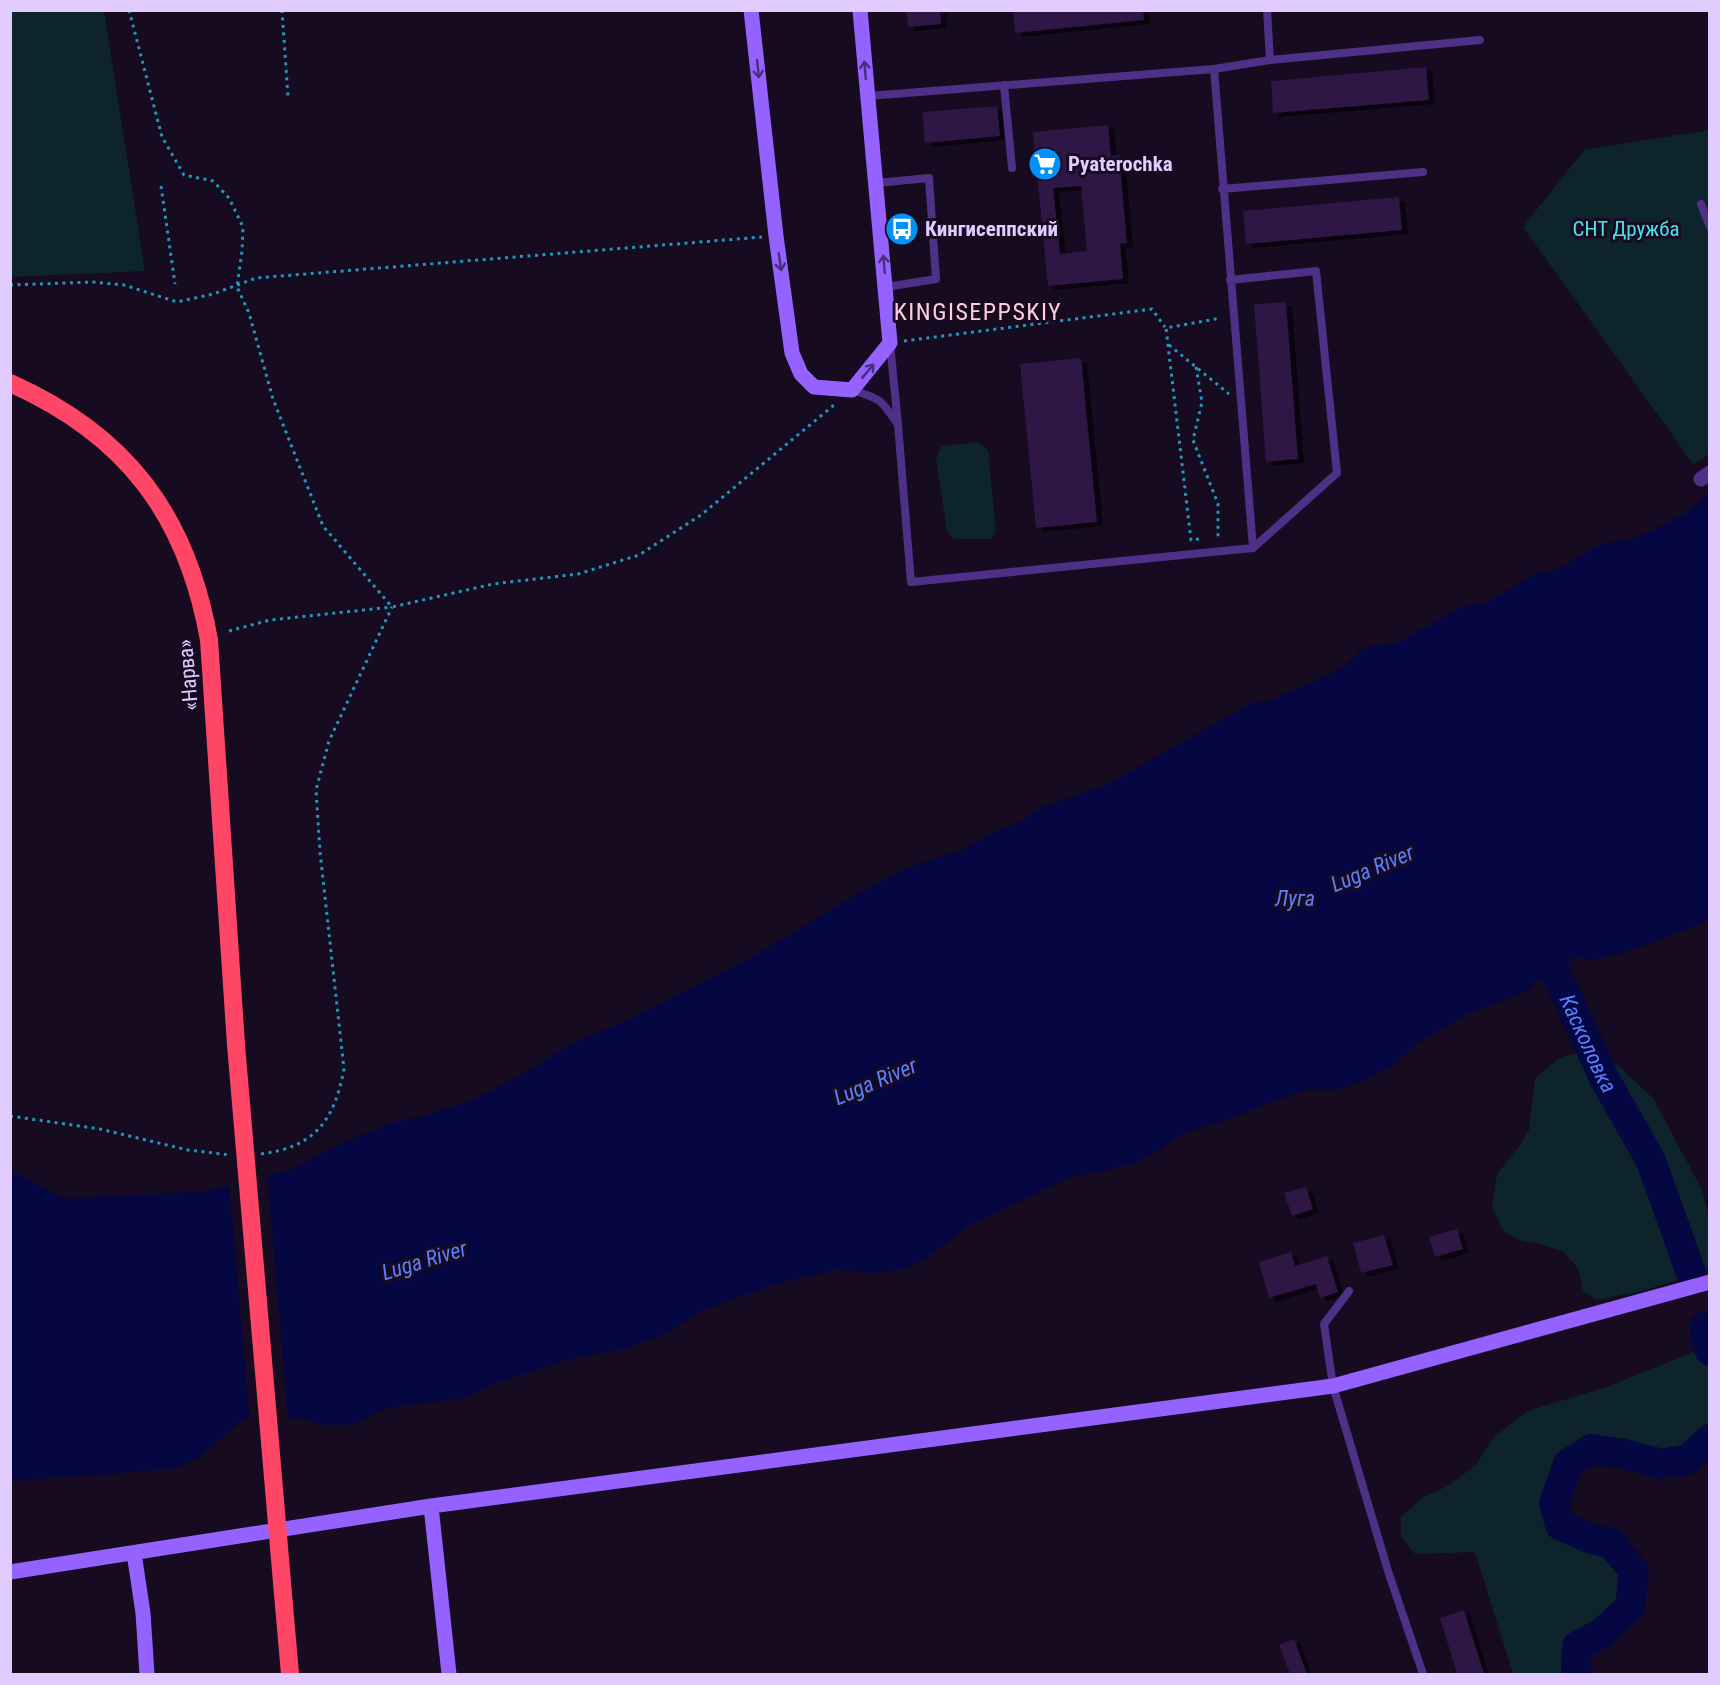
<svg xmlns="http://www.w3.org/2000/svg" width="1720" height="1685" font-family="'Roboto Condensed',sans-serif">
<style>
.green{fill:#0d242c}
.water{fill:#040741}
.pier{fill:#160b21}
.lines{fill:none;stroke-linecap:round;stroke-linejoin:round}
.river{stroke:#040741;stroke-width:30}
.building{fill:#2d1544;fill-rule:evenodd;filter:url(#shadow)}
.path{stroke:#2197bd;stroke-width:3;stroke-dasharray:3 4.5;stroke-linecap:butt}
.lane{stroke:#4e3086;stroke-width:8}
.street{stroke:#4e3086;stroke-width:15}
.secondary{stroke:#9662ff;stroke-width:15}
.highway{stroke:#ff4666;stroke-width:18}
.highway-bridge{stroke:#ff4666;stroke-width:18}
.oneway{stroke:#492e7a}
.labels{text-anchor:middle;stroke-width:6;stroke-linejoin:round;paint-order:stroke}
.poi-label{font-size:21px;font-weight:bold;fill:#e1cbff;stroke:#160b21;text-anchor:start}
.park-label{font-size:21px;fill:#4be2eb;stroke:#160b21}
.street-label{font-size:21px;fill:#e1cbff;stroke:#160b21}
.water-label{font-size:22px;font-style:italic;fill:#597fff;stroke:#160b21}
.quarter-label{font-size:24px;letter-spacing:1.5px;fill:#ffcdde;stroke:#160b21}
</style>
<defs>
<filter id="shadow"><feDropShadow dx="6" dy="4" stdDeviation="0" flood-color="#0009"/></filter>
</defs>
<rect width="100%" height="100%" fill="#160b21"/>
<!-- green -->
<path class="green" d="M 11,10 L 104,11 L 145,271 L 11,277 Z
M 1709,130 L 1709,454 L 1693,464 L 1523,227 L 1584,150 Z
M 978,442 L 988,450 L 996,532 L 991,539 L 954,539 L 947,532 L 936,458 L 942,446 Z
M 1579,1052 L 1617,1065 L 1653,1098 L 1701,1188 L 1709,1216 L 1709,1266 L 1703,1272 L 1642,1291 L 1596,1300 L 1583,1291 L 1578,1269 L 1564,1252 L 1541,1244 L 1519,1240 L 1503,1231 L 1492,1206 L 1497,1174 L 1519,1146 L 1529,1130 L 1535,1078 L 1559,1058 Z
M 1709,1346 L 1709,1457 L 1662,1464 L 1624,1454 L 1591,1449 L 1568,1464 L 1554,1503 L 1560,1525 L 1589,1538 L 1611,1543 L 1634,1571 L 1630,1607 L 1602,1633 L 1577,1646 L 1576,1674 L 1513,1674 L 1475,1552 L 1415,1554 L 1401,1537 L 1401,1517 L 1423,1497 L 1448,1486 L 1476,1465 L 1493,1438 L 1528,1411 L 1609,1386 Z"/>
<!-- water -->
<path class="water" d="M 1707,494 L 1709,495 L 1709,919 C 1691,929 1607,962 1589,960 C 1585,960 1580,958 1576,956 L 1569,962 L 1562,986 L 1547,979 L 1538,980 L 1528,991 L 1465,1015 L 1419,1042 L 1393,1065 L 1366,1080 L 1340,1089 L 1308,1090 L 1265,1104 L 1240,1115 L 1181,1134 L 1161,1149 L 1134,1164 L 1072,1177 L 1043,1190 L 967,1227 L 924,1260 L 901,1270 L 875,1273 L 836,1270 L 775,1284 L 699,1312 L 666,1334 L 624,1349 L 570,1359 L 494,1384 L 465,1398 L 386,1408 L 352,1425 L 323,1425 L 299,1418 L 268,1414 L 244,1419 L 197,1459 L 172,1469 L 11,1481 L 11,1170 L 64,1199 L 209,1191 L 293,1169 L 338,1145 L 394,1122 L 419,1117 L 473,1100 L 530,1070 L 571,1044 L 627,1020 L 754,956 L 840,904 L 904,869 L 963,850 L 989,834 L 1020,822 L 1040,808 L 1105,786 L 1253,702 L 1270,701 L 1341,669 L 1364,648 L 1399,642 L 1464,606 L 1484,604 L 1536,573 L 1561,568 L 1598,545 L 1639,537 L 1683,515 Z"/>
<!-- pier -->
<path class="pier" d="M 267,1173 L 288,1419 L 268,1417 L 250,1421 L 229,1183 Z"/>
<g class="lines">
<!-- river -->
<g class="river">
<path id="s1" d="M 1543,952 L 1562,986 L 1604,1078 L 1651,1161 L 1690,1270"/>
<path d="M 1704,1327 L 1710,1351"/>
<path d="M 1576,1674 L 1577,1646 L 1602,1633 L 1630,1607 L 1634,1571 L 1611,1543 L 1589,1538 L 1560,1525 L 1554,1503 L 1568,1464 L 1591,1449 L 1624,1454 L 1662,1464 L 1688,1459 L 1710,1439"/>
</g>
</g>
<!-- building -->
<path class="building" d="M 906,10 L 940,10 L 941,24 L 908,27 Z
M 1013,10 L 1143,10 L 1144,20 L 1015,33 Z
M 1426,67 L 1429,100 L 1273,113 L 1271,81 Z
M 997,106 L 1000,136 L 925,143 L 922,112 Z
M 1108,125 L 1111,156 L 1119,155 L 1127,243 L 1120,244 L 1123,279 L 1048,286 L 1033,132 ZM 1081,186 L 1087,251 L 1060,254 L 1053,188 Z
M 1399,197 L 1402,230 L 1246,244 L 1243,211 Z
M 1286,302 L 1298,459 L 1266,462 L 1254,304 Z
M 1081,358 L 1097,522 L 1036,528 L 1020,364 Z
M 1306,1187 L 1313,1209 L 1292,1216 L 1284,1193 Z
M 1457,1229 L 1463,1249 L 1435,1257 L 1429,1237 Z
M 1384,1235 L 1393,1265 L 1361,1273 L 1353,1243 Z
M 1291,1252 L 1295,1266 L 1327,1256 L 1338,1292 L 1320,1298 L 1316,1284 L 1269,1298 L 1259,1262 Z
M 1464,1610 L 1484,1674 L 1457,1674 L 1440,1618 Z
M 1294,1639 L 1307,1674 L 1290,1674 L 1279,1645 Z"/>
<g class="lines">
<!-- path -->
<path class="path" d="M 129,10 L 162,137 L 184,175 L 213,181 L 229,198 L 243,227 L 242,251 L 237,287 L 249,313 L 273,399 L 323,526 L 392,607 L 493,584 L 578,574 L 639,555 L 701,515 L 834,405
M 282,10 L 288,97
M 161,186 L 175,284
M 10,285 L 93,282 L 124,285 L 177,302 L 213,294 L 256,278 L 762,237
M 904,341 L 1152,309 L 1165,327
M 1169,345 L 1229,394
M 1196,367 L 1202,402 L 1193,440 L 1218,504 L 1218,538
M 1199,539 L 1191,540 L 1166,328 L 1221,318
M 229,631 L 270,620 L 392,607
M 10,1116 L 100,1129 L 188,1150 L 230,1155
M 261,1154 C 315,1147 334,1121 344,1069 L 320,852 L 316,790 L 329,741 L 392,607"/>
<!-- lane -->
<path class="lane" d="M 1270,60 L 1480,40
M 1004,85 L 1012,168
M 868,96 L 1214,69 L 1270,60 L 1267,10
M 876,183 L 929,178 L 936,279 L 886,287
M 1222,189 L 1423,172
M 1701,204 L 1710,227
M 1230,280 L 1316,271 L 1337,473 L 1253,548
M 852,390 C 881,399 881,399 898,425 L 890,343
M 898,425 L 911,582 L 1253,548 L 1214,69
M 1349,1291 L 1324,1324 L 1333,1386 L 1388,1571 L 1423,1674"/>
<!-- street -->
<path class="street" d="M 1701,479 L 1710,473"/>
<!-- secondary -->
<path class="secondary" d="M 751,10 L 776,236 L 792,353 L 801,374 L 814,387 L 852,390 L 890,343 L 860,10
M 431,1506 L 449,1674
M 134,1553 L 143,1613 L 147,1674
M 10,1572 L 431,1506 L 1333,1386 L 1710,1282"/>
<!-- highway -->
<path class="highway" d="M 10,383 C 127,435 187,516 209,640 L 236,1045
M 283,1594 L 290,1674"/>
<!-- highway-bridge -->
<path class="highway-bridge" d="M 236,1045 L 283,1594"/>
</g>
<!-- one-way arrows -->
<defs><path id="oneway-shaft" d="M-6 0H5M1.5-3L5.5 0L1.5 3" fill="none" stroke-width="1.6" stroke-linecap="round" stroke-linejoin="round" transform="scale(1.5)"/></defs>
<g class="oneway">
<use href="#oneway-shaft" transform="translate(758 69) rotate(84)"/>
<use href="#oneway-shaft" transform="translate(865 70) rotate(-95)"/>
<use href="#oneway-shaft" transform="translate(780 262) rotate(82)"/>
<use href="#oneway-shaft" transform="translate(884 264) rotate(-95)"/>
<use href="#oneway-shaft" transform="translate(868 371) rotate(-50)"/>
</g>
<!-- icons -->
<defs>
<symbol id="supermarket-disc" viewBox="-11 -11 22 22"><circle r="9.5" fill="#0092f6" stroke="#160b21"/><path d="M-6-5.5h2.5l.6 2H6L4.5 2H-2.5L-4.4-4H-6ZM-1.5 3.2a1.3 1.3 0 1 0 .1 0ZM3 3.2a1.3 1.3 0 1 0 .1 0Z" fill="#fff"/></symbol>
<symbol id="bus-disc" viewBox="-11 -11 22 22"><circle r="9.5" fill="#0092f6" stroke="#160b21"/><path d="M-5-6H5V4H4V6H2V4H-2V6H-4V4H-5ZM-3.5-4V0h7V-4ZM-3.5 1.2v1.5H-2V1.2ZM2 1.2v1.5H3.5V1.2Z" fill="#fff"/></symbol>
</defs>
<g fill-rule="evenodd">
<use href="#supermarket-disc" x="1026" y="145" width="38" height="38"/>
<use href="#bus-disc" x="883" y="210" width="38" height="38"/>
</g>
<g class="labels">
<!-- poi labels -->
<g class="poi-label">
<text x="1068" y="171">Pyaterochka</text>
<text x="925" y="236">Кингисеппский</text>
</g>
<!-- park labels -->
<g class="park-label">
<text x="1626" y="236">СНТ Дружба</text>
</g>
<!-- street labels -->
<g class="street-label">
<text transform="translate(188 675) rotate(-95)" y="7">«Нарва»</text>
</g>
<!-- water labels -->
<g class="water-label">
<text transform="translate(1372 868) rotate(-23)" y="8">Luga River</text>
<text x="1295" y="906">Луга</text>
<text dy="8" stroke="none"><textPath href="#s1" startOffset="102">Касколовка</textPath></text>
<text transform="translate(875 1081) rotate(-23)" y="8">Luga River</text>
<text transform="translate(424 1260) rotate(-17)" y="8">Luga River</text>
</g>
<!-- quarter labels -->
<g class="quarter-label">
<text x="978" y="320">KINGISEPPSKIY</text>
</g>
</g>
<!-- border -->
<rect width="1720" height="1685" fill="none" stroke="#e1cbff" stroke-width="24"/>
</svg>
